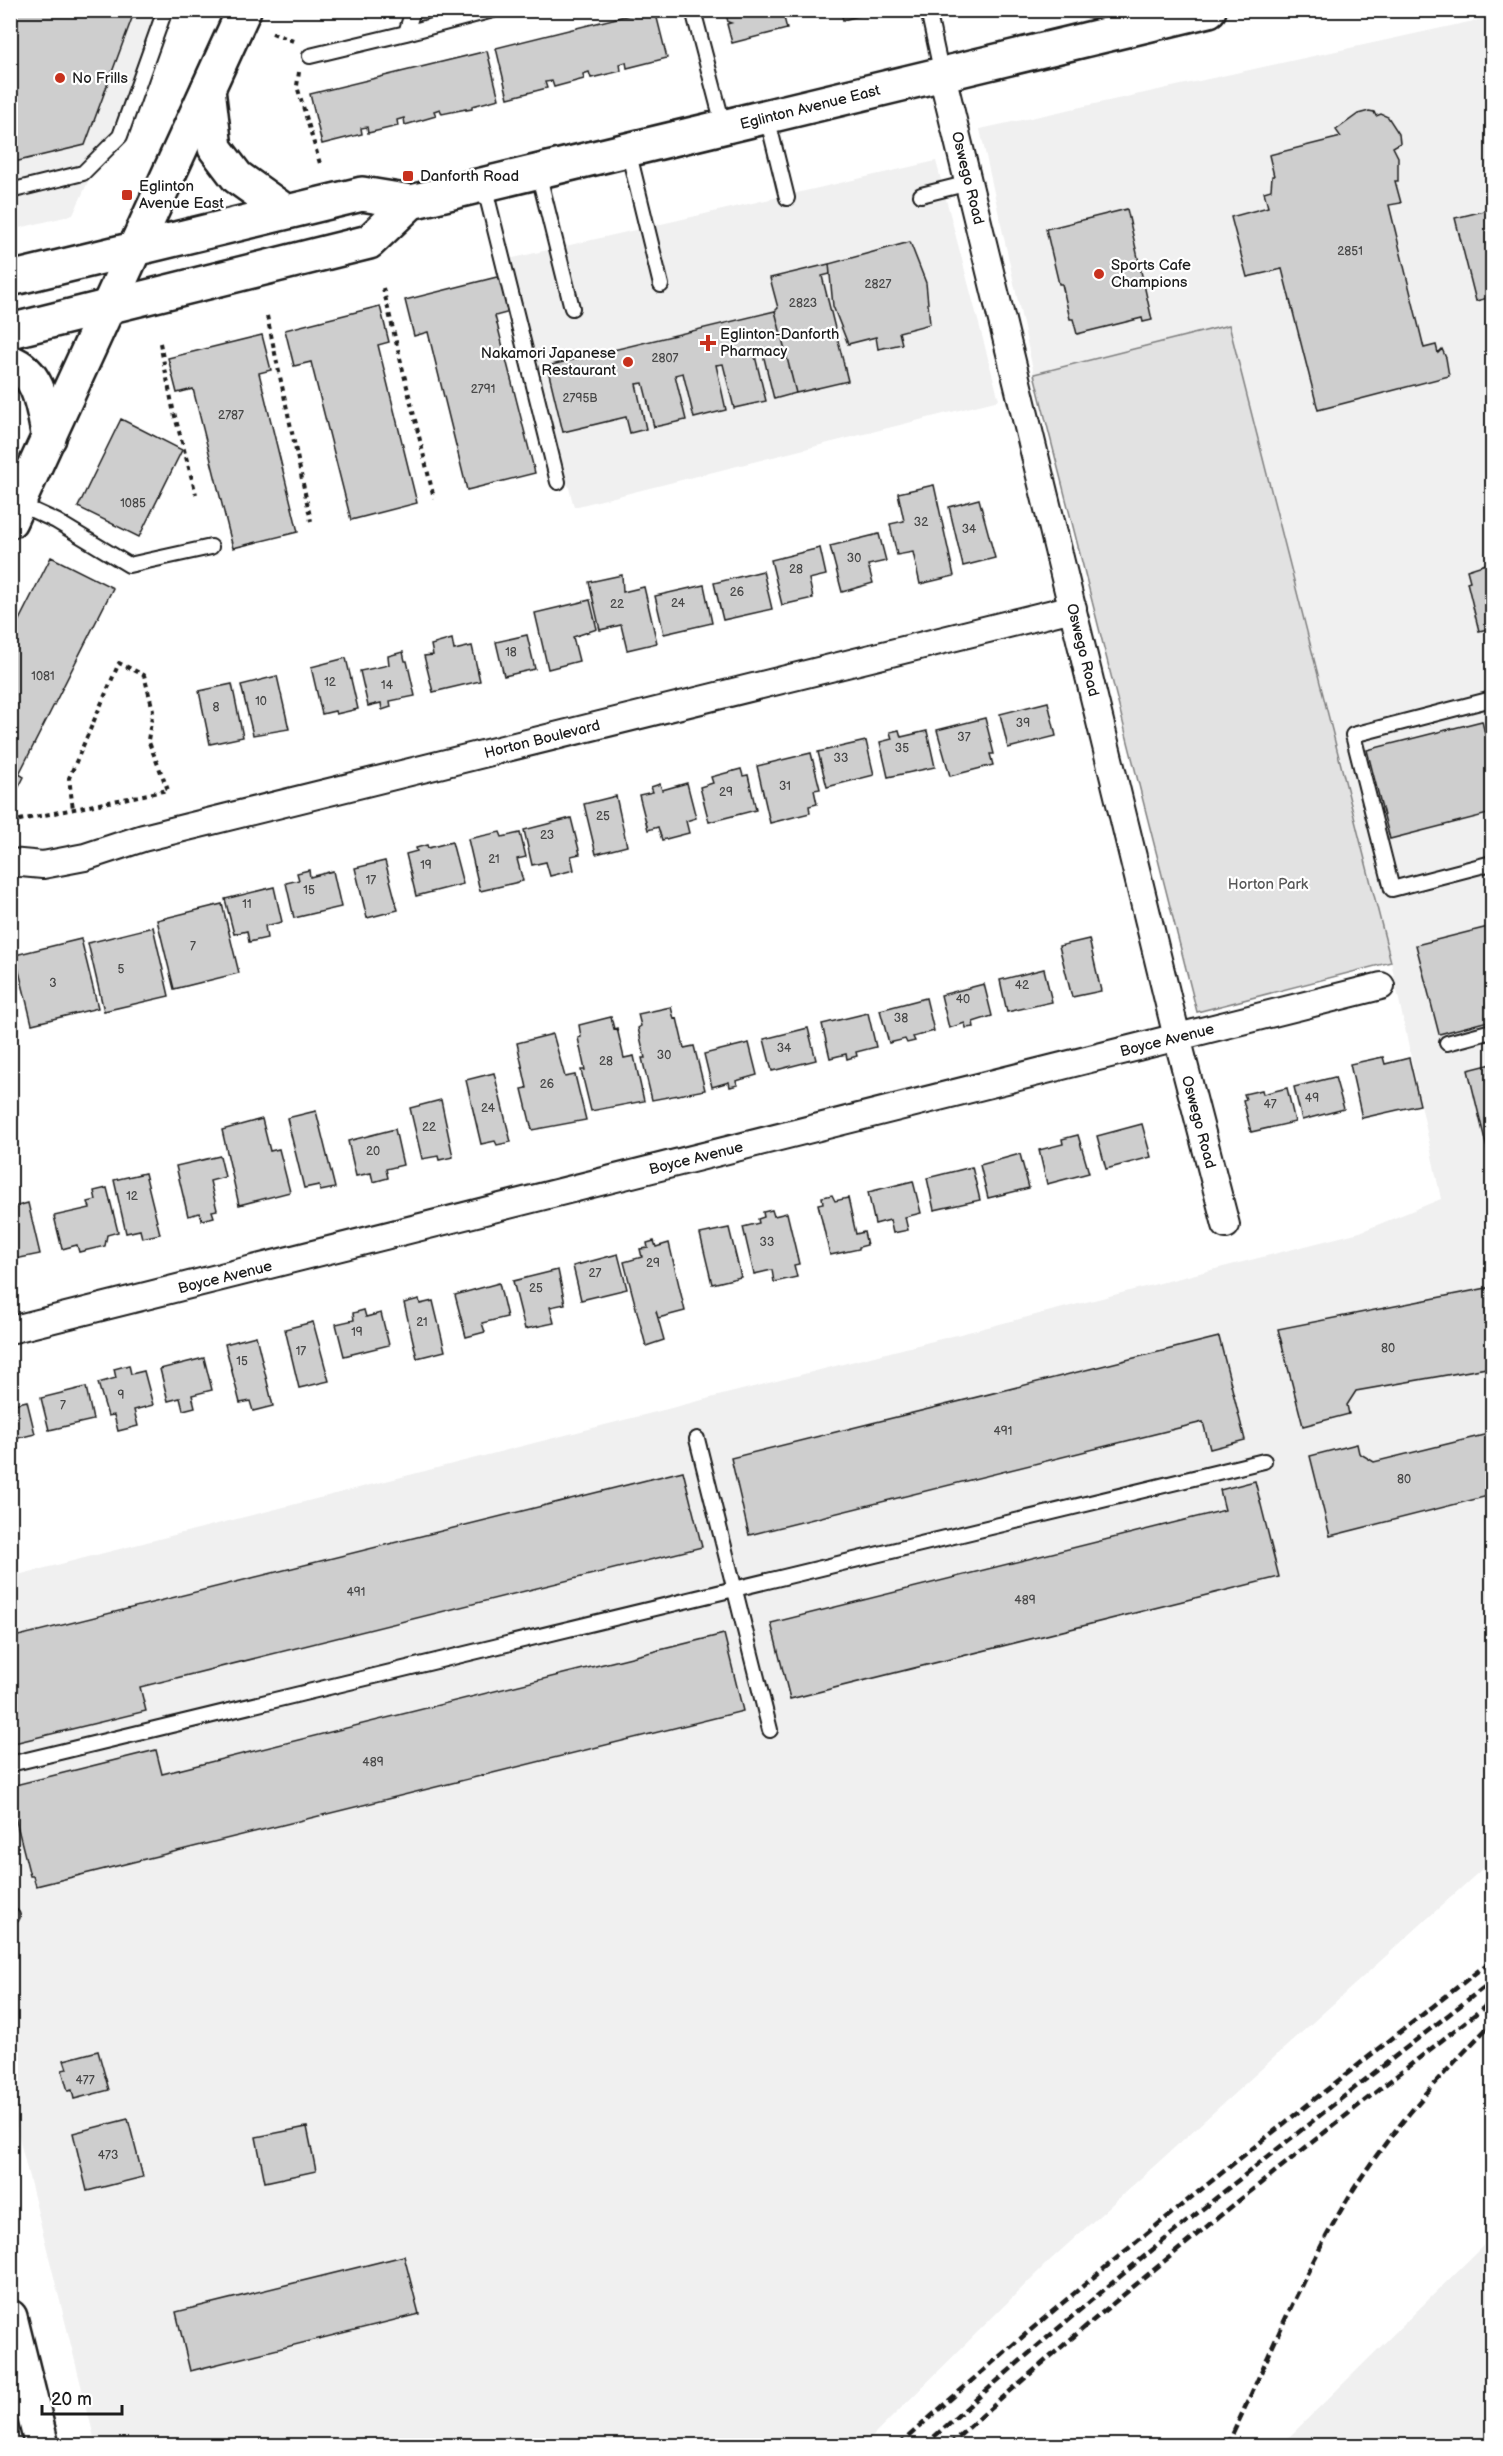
<svg xmlns="http://www.w3.org/2000/svg" width="1503" height="2456" font-family="'Balsamiq Sans',sans-serif">
<style>
.built{fill:#f0f0f0}
.green{fill:#e2e2e2;stroke:#7f7f7f;stroke-width:1.5}
.building{fill:#cecece;stroke:#1c1c1c;stroke-width:1.5}
.lines{fill:none;stroke-linecap:round;stroke-linejoin:round}
.lane-casing{stroke:#1c1c1c;stroke-width:18}
.street-casing{stroke:#1c1c1c;stroke-width:30}
.secondary-casing{stroke:#1c1c1c;stroke-width:38}
.primary-casing{stroke:#1c1c1c;stroke-width:38}
.path{stroke:#1c1c1c;stroke-width:4;stroke-dasharray:4.5 4.5;stroke-linecap:butt}
.lane{stroke:#fff;stroke-width:14}
.street{stroke:#fff;stroke-width:26}
.secondary{stroke:#fff;stroke-width:33}
.primary{stroke:#fff;stroke-width:33}
.rail{stroke:#1c1c1c;stroke-width:4.5;stroke-dasharray:9 4.5;stroke-linecap:butt}
.poi-dot{fill:#c8321e;stroke:#fff;stroke-width:2}
.labels{text-anchor:middle;stroke-width:4.5;stroke-linejoin:round;paint-order:stroke}
.number-label{font-size:12px;fill:#484848}
.poi-label{font-size:15px;fill:#1c1c1c;stroke:#fff;text-anchor:start}
.street-label{font-size:15px;fill:#1c1c1c;stroke:#fff}
.park-label{font-size:15px;fill:#575757;stroke:#fff}
</style>
<rect width="100%" height="100%" fill="#fff"/>
<filter id="ink" filterUnits="userSpaceOnUse"><feTurbulence type="fractalNoise" baseFrequency=".0167" numOctaves="2"/><feDisplacementMap in="SourceGraphic" scale="12" xChannelSelector="R" yChannelSelector="G"/><feConvolveMatrix kernelMatrix="1 2 1 2 8 2 1 2 1" color-interpolation-filters="sRGB"/></filter>
<g filter="url(#ink)">
<!-- built -->
<path class="built" d="M 10,11 L 165,11 L 73,215 L 11,230 Z
M 1492,17 L 1492,1860 L 1047,2263 L 864,2445 L 96,2445 L 11,2105 L 10,1577 L 1360,1232 L 1441,1199 L 1391,962 L 1229,325 L 1034,374 L 980,129 Z
M 936,161 L 999,400 L 574,507 L 509,259 Z
M 1492,2237 L 1492,2445 L 1281,2445 Z"/>
<!-- green -->
<path class="green" d="M 1229,325 L 1391,962 L 1197,1012 L 1034,374 Z"/>
<!-- building -->
<path class="building" d="M 10,10 L 135,10 L 85,145 L 10,163 Z
M 649,10 L 655,10 L 667,58 L 627,68 L 626,62 L 620,64 L 621,71 L 591,78 L 589,72 L 583,74 L 584,79 L 554,87 L 552,81 L 545,82 L 547,88 L 508,98 L 496,48 Z
M 725,10 L 782,10 L 787,29 L 732,43 L 727,24 L 731,23 L 728,22 Z
M 840,10 L 881,10 L 843,20 Z
M 487,51 L 499,99 L 472,106 L 472,109 L 466,110 L 466,109 L 442,114 L 440,109 L 434,111 L 436,116 L 405,125 L 404,118 L 397,120 L 398,126 L 368,133 L 367,127 L 361,128 L 362,134 L 322,144 L 310,94 Z
M 1369,111 L 1374,112 L 1376,116 L 1381,114 L 1388,117 L 1399,134 L 1400,143 L 1393,147 L 1398,157 L 1398,181 L 1395,181 L 1401,203 L 1389,205 L 1424,348 L 1436,345 L 1438,353 L 1442,349 L 1446,358 L 1449,376 L 1318,410 L 1282,269 L 1247,277 L 1231,217 L 1268,207 L 1264,192 L 1271,190 L 1272,176 L 1274,176 L 1269,155 L 1341,137 L 1336,130 L 1358,114 Z
M 1127,209 L 1152,320 L 1143,322 L 1142,318 L 1077,334 L 1073,319 L 1070,319 L 1062,284 L 1059,284 L 1046,229 Z
M 1492,209 L 1492,297 L 1476,301 L 1455,218 Z
M 910,242 L 926,283 L 930,324 L 899,332 L 902,344 L 878,349 L 876,337 L 848,344 L 833,306 L 829,264 Z
M 829,264 L 830,274 L 822,276 L 848,381 L 796,393 L 775,311 L 778,308 L 770,278 Z
M 501,276 L 510,312 L 495,316 L 535,473 L 467,490 L 428,332 L 414,336 L 405,300 Z
M 380,306 L 389,342 L 378,345 L 417,503 L 351,520 L 311,362 L 294,366 L 285,330 Z
M 775,311 L 796,393 L 774,399 L 763,354 L 755,356 L 766,401 L 734,408 L 723,364 L 716,365 L 726,410 L 694,418 L 683,373 L 675,375 L 686,420 L 654,427 L 643,383 L 636,384 L 646,429 L 630,433 L 626,417 L 563,432 L 547,366 Z
M 262,335 L 271,370 L 259,373 L 298,532 L 233,548 L 193,389 L 177,393 L 168,358 Z
M 121,419 L 182,450 L 139,537 L 78,507 Z
M 934,485 L 954,576 L 920,584 L 913,552 L 897,555 L 890,524 L 904,521 L 898,493 Z
M 979,499 L 995,558 L 963,566 L 949,507 Z
M 879,534 L 886,561 L 868,565 L 873,583 L 842,592 L 830,546 Z
M 820,548 L 826,575 L 809,579 L 813,598 L 782,605 L 771,560 Z
M 51,557 L 113,588 L 19,774 L 24,777 L 10,804 L 10,638 Z
M 1492,562 L 1492,628 L 1479,631 L 1467,582 L 1470,581 L 1467,570 Z
M 763,571 L 772,609 L 723,620 L 714,583 Z
M 622,575 L 623,592 L 644,587 L 657,643 L 627,650 L 621,625 L 600,630 L 589,582 Z
M 704,585 L 712,623 L 664,634 L 655,596 Z
M 590,600 L 597,629 L 573,637 L 579,661 L 548,669 L 535,613 Z
M 527,635 L 535,669 L 504,676 L 496,642 Z
M 452,639 L 454,650 L 472,646 L 480,681 L 433,692 L 424,656 L 433,655 L 431,645 Z
M 403,652 L 405,661 L 407,661 L 415,696 L 390,701 L 391,707 L 382,710 L 381,703 L 368,706 L 360,671 L 389,665 L 388,656 Z
M 346,658 L 358,709 L 336,714 L 335,711 L 322,714 L 311,667 Z
M 277,676 L 289,729 L 253,735 L 241,685 Z
M 232,684 L 243,737 L 210,744 L 199,691 Z
M 1048,702 L 1056,736 L 1008,748 L 1000,714 Z
M 985,718 L 994,754 L 990,754 L 993,765 L 950,776 L 937,730 Z
M 1482,721 L 1485,734 L 1492,732 L 1492,813 L 1390,839 L 1367,750 Z
M 899,730 L 901,737 L 927,731 L 935,767 L 888,777 L 880,742 L 892,739 L 890,732 Z
M 866,741 L 874,775 L 827,787 L 818,752 Z
M 811,753 L 820,789 L 814,790 L 817,804 L 809,806 L 810,813 L 770,823 L 757,766 Z
M 741,769 L 743,776 L 748,775 L 756,810 L 709,822 L 700,787 L 713,783 L 711,777 Z
M 687,783 L 696,818 L 686,821 L 689,833 L 662,840 L 658,827 L 648,830 L 639,795 L 653,792 L 651,787 L 660,784 L 662,790 Z
M 616,796 L 627,846 L 596,854 L 584,804 Z
M 571,818 L 580,854 L 571,856 L 574,870 L 550,876 L 546,862 L 532,865 L 524,830 Z
M 500,832 L 502,837 L 520,833 L 526,857 L 517,859 L 523,881 L 480,891 L 468,839 Z
M 452,842 L 463,884 L 416,896 L 406,854 L 417,851 L 416,848 L 427,845 L 428,848 Z
M 385,861 L 398,910 L 367,918 L 355,868 Z
M 309,870 L 310,877 L 333,871 L 341,907 L 294,918 L 286,883 L 299,880 L 297,873 Z
M 274,887 L 282,922 L 265,926 L 267,938 L 249,942 L 247,931 L 234,934 L 225,899 Z
M 222,904 L 239,973 L 174,989 L 157,920 Z
M 1492,926 L 1492,1020 L 1439,1034 L 1416,945 Z
M 153,927 L 169,996 L 104,1011 L 88,943 Z
M 81,939 L 98,1008 L 32,1024 L 15,955 Z
M 1089,939 L 1101,991 L 1072,997 L 1059,946 Z
M 1044,969 L 1052,1002 L 1007,1012 L 1000,980 Z
M 984,984 L 992,1016 L 973,1022 L 974,1027 L 966,1028 L 965,1023 L 949,1028 L 941,995 Z
M 10,986 L 18,1017 L 13,1018 L 15,1027 L 10,1028 Z
M 926,998 L 934,1031 L 913,1037 L 915,1041 L 907,1043 L 905,1039 L 889,1043 L 880,1010 Z
M 671,1007 L 674,1019 L 677,1018 L 684,1048 L 694,1046 L 705,1090 L 652,1100 L 642,1058 L 645,1058 L 638,1028 L 641,1026 L 638,1014 Z
M 868,1013 L 876,1047 L 856,1052 L 857,1056 L 847,1059 L 846,1054 L 830,1058 L 822,1024 Z
M 611,1017 L 614,1029 L 617,1028 L 624,1058 L 634,1056 L 644,1101 L 591,1111 L 581,1070 L 585,1070 L 578,1038 L 581,1037 L 579,1025 Z
M 808,1028 L 816,1060 L 772,1071 L 764,1039 Z
M 553,1034 L 565,1077 L 575,1075 L 586,1120 L 532,1130 L 522,1089 L 527,1088 L 517,1043 Z
M 749,1043 L 757,1075 L 736,1081 L 738,1085 L 730,1087 L 729,1082 L 712,1087 L 704,1054 Z
M 1383,1057 L 1385,1064 L 1409,1058 L 1420,1105 L 1362,1118 L 1350,1064 Z
M 1492,1064 L 1492,1169 L 1468,1070 Z
M 494,1073 L 511,1142 L 497,1145 L 495,1141 L 481,1144 L 466,1080 Z
M 1335,1077 L 1344,1109 L 1302,1120 L 1294,1087 Z
M 1287,1088 L 1295,1122 L 1251,1132 L 1243,1100 L 1246,1099 L 1244,1094 L 1262,1090 L 1263,1094 Z
M 441,1100 L 453,1157 L 439,1160 L 438,1156 L 422,1159 L 410,1108 Z
M 316,1111 L 335,1188 L 320,1191 L 319,1185 L 304,1188 L 287,1118 Z
M 262,1119 L 270,1151 L 279,1149 L 290,1192 L 239,1205 L 222,1130 Z
M 1142,1124 L 1151,1157 L 1106,1169 L 1097,1136 Z
M 395,1129 L 403,1165 L 386,1169 L 388,1178 L 373,1182 L 371,1173 L 356,1176 L 348,1141 Z
M 1078,1135 L 1089,1173 L 1047,1184 L 1039,1150 L 1063,1144 L 1062,1139 Z
M 1020,1154 L 1029,1188 L 988,1198 L 980,1165 Z
M 220,1156 L 225,1177 L 210,1181 L 217,1210 L 212,1211 L 214,1217 L 202,1220 L 200,1213 L 188,1216 L 176,1166 Z
M 972,1167 L 980,1200 L 934,1210 L 927,1178 Z
M 145,1173 L 160,1234 L 142,1238 L 140,1230 L 126,1233 L 114,1180 Z
M 913,1181 L 921,1213 L 905,1217 L 908,1230 L 893,1233 L 890,1220 L 875,1224 L 868,1192 Z
M 107,1188 L 118,1232 L 107,1235 L 105,1246 L 79,1252 L 77,1245 L 62,1249 L 54,1216 L 90,1208 L 88,1202 L 96,1200 L 94,1191 Z
M 832,1195 L 835,1201 L 848,1198 L 856,1234 L 864,1232 L 867,1245 L 859,1247 L 859,1249 L 830,1255 L 818,1204 L 823,1203 L 822,1197 Z
M 28,1203 L 40,1254 L 10,1260 L 10,1208 Z
M 772,1210 L 774,1216 L 787,1213 L 799,1264 L 794,1265 L 797,1277 L 774,1282 L 772,1270 L 754,1274 L 743,1227 L 759,1223 L 758,1219 L 764,1217 L 763,1212 Z
M 729,1228 L 741,1277 L 712,1284 L 700,1234 Z
M 654,1241 L 656,1247 L 669,1243 L 685,1311 L 658,1318 L 656,1311 L 664,1340 L 646,1346 L 624,1262 L 642,1257 L 640,1249 L 648,1248 L 647,1243 Z
M 618,1254 L 627,1289 L 581,1300 L 573,1266 Z
M 558,1270 L 565,1304 L 550,1307 L 554,1323 L 525,1329 L 513,1281 Z
M 499,1283 L 507,1317 L 482,1323 L 485,1332 L 466,1337 L 455,1295 Z
M 1492,1287 L 1492,1367 L 1356,1391 L 1347,1405 L 1349,1414 L 1303,1426 L 1278,1329 Z
M 419,1299 L 420,1304 L 433,1301 L 445,1351 L 417,1358 L 404,1303 Z
M 364,1310 L 366,1317 L 381,1313 L 389,1345 L 344,1356 L 336,1324 L 354,1320 L 353,1313 Z
M 313,1322 L 329,1381 L 299,1388 L 285,1329 Z
M 256,1336 L 273,1406 L 253,1411 L 250,1401 L 240,1403 L 225,1344 Z
M 1219,1337 L 1245,1440 L 1210,1449 L 1203,1422 L 749,1535 L 731,1458 Z
M 204,1358 L 212,1390 L 192,1395 L 195,1407 L 183,1410 L 180,1398 L 168,1401 L 160,1369 Z
M 129,1365 L 131,1374 L 144,1371 L 153,1405 L 134,1410 L 138,1426 L 118,1431 L 114,1415 L 108,1416 L 98,1383 L 116,1378 L 114,1369 Z
M 86,1387 L 93,1420 L 49,1430 L 41,1398 Z
M 27,1401 L 35,1434 L 10,1440 L 10,1405 Z
M 1492,1433 L 1492,1495 L 1330,1536 L 1310,1456 L 1357,1444 L 1359,1453 L 1374,1462 Z
M 683,1471 L 702,1547 L 140,1687 L 146,1711 L 10,1744 L 10,1638 Z
M 1255,1481 L 1279,1577 L 790,1699 L 771,1623 L 1225,1510 L 1220,1490 Z
M 724,1634 L 743,1711 L 36,1886 L 33,1876 L 30,1876 L 11,1801 L 14,1801 L 11,1786 L 156,1750 L 162,1774 Z
M 98,2051 L 109,2090 L 74,2099 L 72,2090 L 68,2091 L 62,2070 L 67,2069 L 64,2060 Z
M 128,2119 L 143,2177 L 87,2191 L 73,2133 Z
M 307,2127 L 316,2171 L 265,2182 L 256,2137 Z
M 404,2256 L 419,2314 L 190,2371 L 176,2312 Z"/>
<g class="lines">
<defs>
<path id="lane" d="M 413,10 L 406,33 L 493,10
M 693,10 L 724,128
M 928,10 L 942,75
M 310,56 L 406,33
M 767,117 L 787,198
M 628,150 L 661,285
M 538,172 L 572,308
M 484,185 L 558,482
M 10,191 L 83,173 L 120,136 L 165,10
M 921,195 L 969,183
M 19,504 L 56,521 L 129,565 L 211,547
M 1492,699 L 1353,735 L 1392,889 L 1492,863
M 1447,1043 L 1492,1031
M 697,1439 L 770,1730
M 10,1764 L 1264,1461
M 10,1917 L 12,1916"/>
<path id="street" d="M 942,75 L 1177,1037 L 1226,1225
M 10,862 L 43,865 L 85,857 L 143,838 L 1073,608
M 10,1330 L 1381,986"/>
<path id="secondary" d="M 10,521 L 244,10
M 10,2317 L 42,2446"/>
<path id="primary" d="M 208,89 L 215,148 L 237,177 L 286,212
M 10,279 L 362,194 L 411,202 L 1209,10
M 10,331 L 369,242 L 411,202
M 10,362 C 41,373 43,410 49,438"/>
</defs>
<!-- lane casing -->
<use href="#lane" class="lane-casing"/>
<!-- street casing -->
<use href="#street" class="street-casing"/>
<!-- secondary casing -->
<use href="#secondary" class="secondary-casing"/>
<!-- primary casing -->
<use href="#primary" class="primary-casing"/>
<!-- path -->
<path class="path" d="M 348,10 L 373,19
M 272,33 L 296,42
M 299,72 L 297,86 L 321,167
M 383,288 L 434,498
M 267,316 L 311,521
M 160,343 L 173,409 L 196,494
M 10,822 L 168,790 L 148,740 L 153,710 L 144,675 L 119,663 L 69,778 L 73,809"/>
<!-- lane -->
<use href="#lane" class="lane"/>
<!-- street -->
<use href="#street" class="street"/>
<!-- secondary -->
<use href="#secondary" class="secondary"/>
<!-- primary -->
<use href="#primary" class="primary"/>
<!-- rail -->
<path class="rail" d="M 898,2446 C 1088,2274 1291,2118 1492,1960
M 924,2446 C 1106,2281 1299,2131 1492,1981
M 948,2446 C 1123,2289 1308,2145 1492,2001
M 1227,2446 C 1267,2362 1302,2274 1350,2195 C 1389,2132 1441,2075 1492,2023"/>
</g>
</g>
<!-- markers -->
<g class="poi-dot">
<circle cx="60" cy="78" r="6"/>
<rect x="402" y="170" width="12" height="12" rx="3"/>
<rect x="121" y="189" width="12" height="12" rx="3"/>
<circle cx="1099" cy="274" r="6"/>
<path d="M705 334h6v6h6v6h-6v6h-6v-6h-6v-6h6z"/>
<circle cx="628" cy="362" r="6"/>
</g>
<g class="labels">
<!-- number labels -->
<g class="number-label">
<text x="1350" y="255">2851</text>
<text x="878" y="288">2827</text>
<text x="803" y="307">2823</text>
<text x="665" y="362">2807</text>
<text x="483" y="393">2791</text>
<text x="580" y="402">2795B</text>
<text x="231" y="419">2787</text>
<text x="133" y="507">1085</text>
<text x="921" y="526">32</text>
<text x="969" y="533">34</text>
<text x="854" y="562">30</text>
<text x="796" y="573">28</text>
<text x="737" y="596">26</text>
<text x="678" y="607">24</text>
<text x="617" y="608">22</text>
<text x="511" y="656">18</text>
<text x="43" y="680">1081</text>
<text x="330" y="686">12</text>
<text x="387" y="689">14</text>
<text x="261" y="705">10</text>
<text x="216" y="711">8</text>
<text x="1023" y="727">39</text>
<text x="964" y="741">37</text>
<text x="902" y="752">35</text>
<text x="841" y="762">33</text>
<text x="785" y="790">31</text>
<text x="726" y="796">29</text>
<text x="603" y="820">25</text>
<text x="547" y="839">23</text>
<text x="494" y="863">21</text>
<text x="426" y="869">19</text>
<text x="371" y="884">17</text>
<text x="309" y="894">15</text>
<text x="247" y="908">11</text>
<text x="193" y="950">7</text>
<text x="121" y="973">5</text>
<text x="53" y="987">3</text>
<text x="1022" y="989">42</text>
<text x="963" y="1003">40</text>
<text x="901" y="1022">38</text>
<text x="784" y="1052">34</text>
<text x="664" y="1059">30</text>
<text x="606" y="1065">28</text>
<text x="547" y="1088">26</text>
<text x="1312" y="1102">49</text>
<text x="1270" y="1108">47</text>
<text x="488" y="1112">24</text>
<text x="429" y="1131">22</text>
<text x="373" y="1155">20</text>
<text x="132" y="1200">12</text>
<text x="767" y="1246">33</text>
<text x="653" y="1267">29</text>
<text x="595" y="1277">27</text>
<text x="536" y="1292">25</text>
<text x="422" y="1326">21</text>
<text x="357" y="1336">19</text>
<text x="1388" y="1352">80</text>
<text x="301" y="1355">17</text>
<text x="242" y="1365">15</text>
<text x="121" y="1399">9</text>
<text x="63" y="1409">7</text>
<text x="1003" y="1435">491</text>
<text x="1404" y="1483">80</text>
<text x="356" y="1596">491</text>
<text x="1025" y="1604">489</text>
<text x="373" y="1766">489</text>
<text x="85" y="2084">477</text>
<text x="108" y="2159">473</text>
</g>
<!-- poi labels -->
<g class="poi-label">
<text x="72" y="83">No Frills</text>
<text x="420" y="181">Danforth Road</text>
<text x="139" y="191">Eglinton<tspan x="139" dy="17">Avenue East</tspan></text>
<text x="1111" y="270">Sports Cafe<tspan x="1111" dy="17">Champions</tspan></text>
<text x="720" y="339">Eglinton-Danforth<tspan x="720" dy="17">Pharmacy</tspan></text>
<text x="616" y="358" text-anchor="end">Nakamori Japanese<tspan x="616" dy="17">Restaurant</tspan></text>
</g>
<!-- street labels -->
<g class="street-label">
<text transform="translate(810 107) rotate(-14)" y="5">Eglinton Avenue East</text>
<text transform="translate(968 178) rotate(76)" y="5">Oswego Road</text>
<text transform="translate(1083 650) rotate(76)" y="5">Oswego Road</text>
<text transform="translate(542 739) rotate(-14)" y="5">Horton Boulevard</text>
<text transform="translate(1167 1040) rotate(-14)" y="5">Boyce Avenue</text>
<text transform="translate(1199 1122) rotate(75)" y="5">Oswego Road</text>
<text transform="translate(696 1158) rotate(-14)" y="5">Boyce Avenue</text>
<text transform="translate(225 1277) rotate(-14)" y="5">Boyce Avenue</text>
</g>
<!-- park labels -->
<g class="park-label">
<text x="1268" y="889">Horton Park</text>
</g>
</g>
<!-- margin -->
<rect width="1503" height="2456" fill="none" stroke="#fff" stroke-width="36"/>
<rect x="18" y="18" width="1467" height="2420" fill="none" stroke="#1c1c1c" stroke-width="2" filter="url(#ink)"/>
<!-- scale -->
<path d="M42 2405v9h80v-9" fill="none" stroke="#1c1c1c" stroke-width="3"/>
<text x="51" y="2405" font-size="18" fill="#1c1c1c" stroke="#ffffff" stroke-width="4.5" paint-order="stroke">20 m</text>
</svg>
